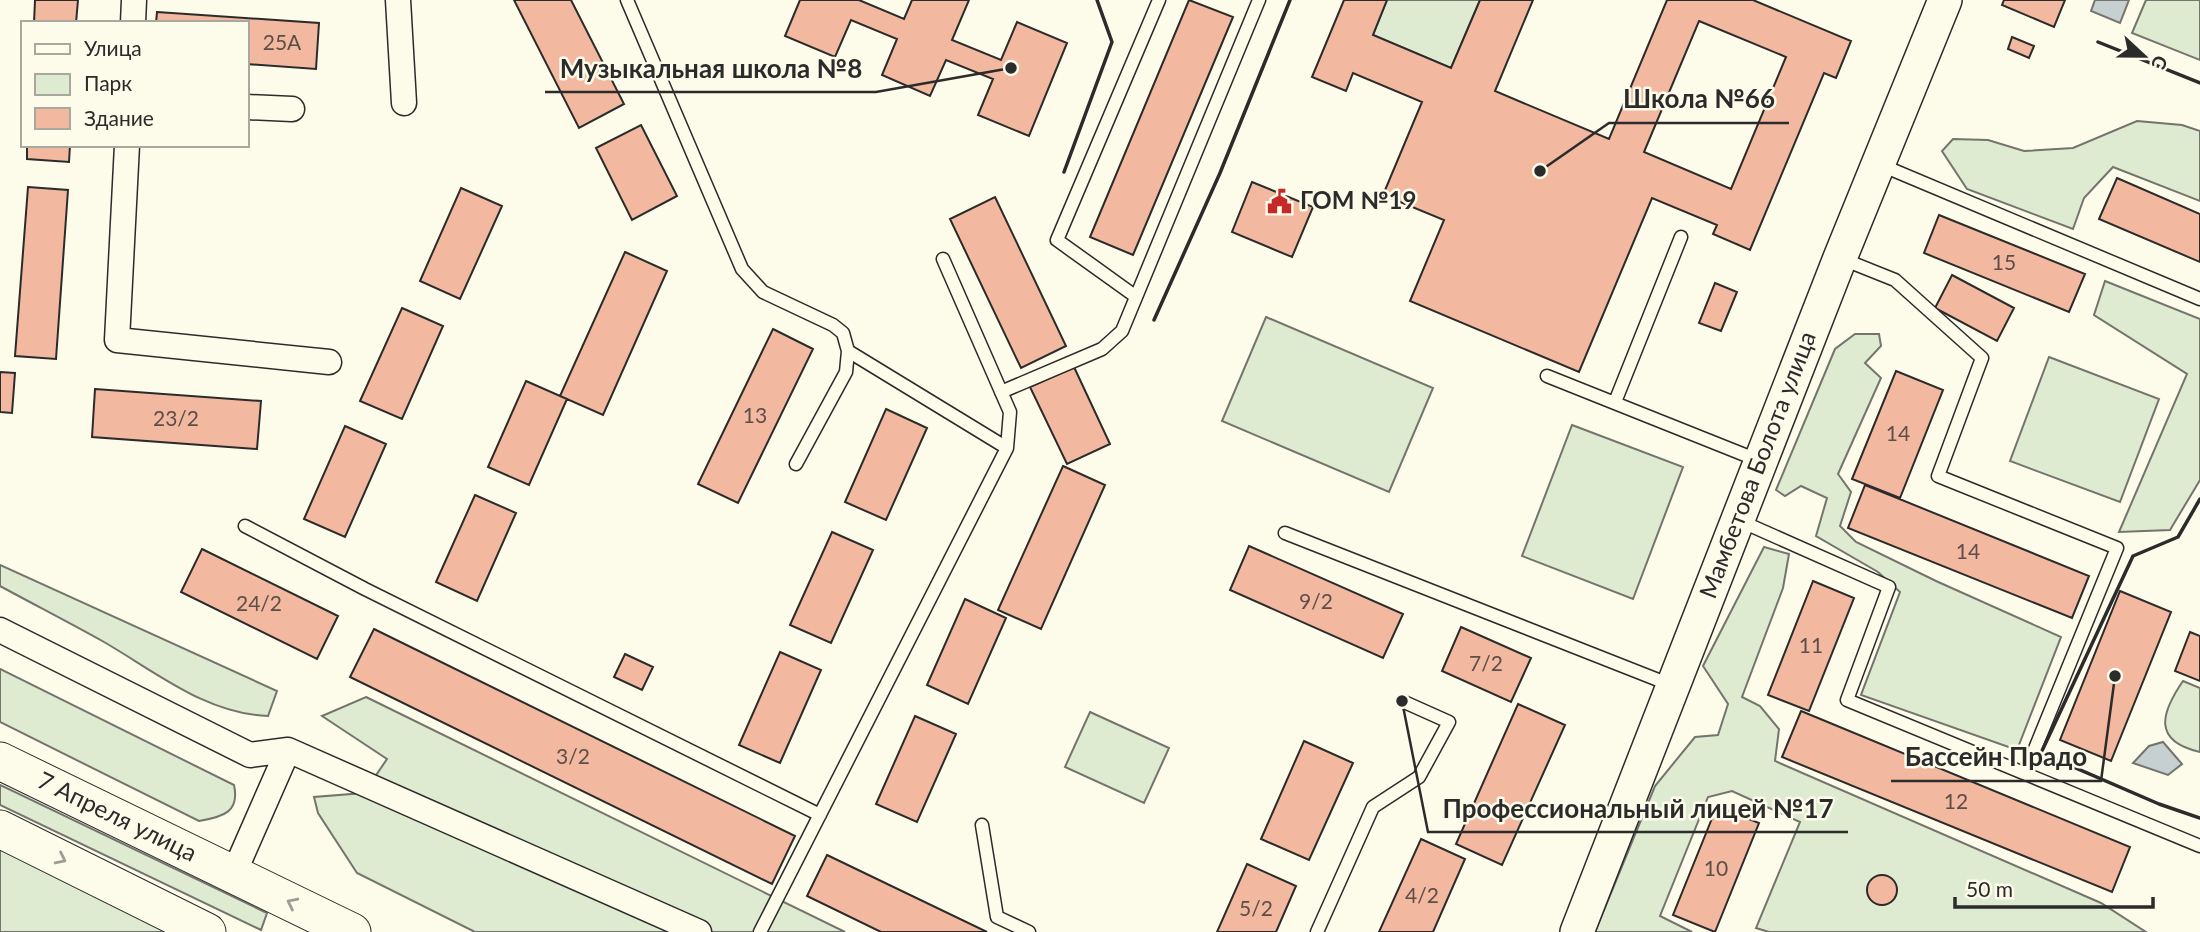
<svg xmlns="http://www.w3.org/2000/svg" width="2200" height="932" font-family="Lato,sans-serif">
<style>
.green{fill:#deebd1;stroke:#74746e;stroke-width:2}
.water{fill:#c7d0d0;stroke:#74746e;stroke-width:2}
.building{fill:#f2b8a0;stroke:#2b2b2b;stroke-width:2;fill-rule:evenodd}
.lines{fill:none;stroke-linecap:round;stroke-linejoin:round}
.lane-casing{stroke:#2b2b2b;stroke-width:15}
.street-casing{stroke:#2b2b2b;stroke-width:27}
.secondary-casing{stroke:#2b2b2b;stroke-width:36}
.primary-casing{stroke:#2b2b2b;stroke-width:39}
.lane{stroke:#fdfbea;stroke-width:12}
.street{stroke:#fdfbea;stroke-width:24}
.secondary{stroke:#fdfbea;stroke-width:33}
.primary{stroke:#fdfbea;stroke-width:37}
.wall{stroke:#2b2b2b;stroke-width:3.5}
.oneway{stroke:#9e9d94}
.labels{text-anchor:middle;stroke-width:5;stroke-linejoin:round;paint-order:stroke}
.number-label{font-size:21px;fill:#5d4e48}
.poi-label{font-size:24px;font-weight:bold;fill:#2b2b2b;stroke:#fdfbea;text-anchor:start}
.street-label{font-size:24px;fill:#2b2b2b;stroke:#fdfbea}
.leader{fill:none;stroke:#2b2b2b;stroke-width:2.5}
.callout-dot{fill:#2b2b2b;stroke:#fdfbea;stroke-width:2.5}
.callout-label{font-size:26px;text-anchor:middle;font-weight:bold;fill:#2b2b2b;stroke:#fdfbea;stroke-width:5;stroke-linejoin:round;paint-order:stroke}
</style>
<rect width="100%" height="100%" fill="#fdfbea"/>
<!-- green -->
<path class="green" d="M 1387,0 L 1480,0 L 1451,68 L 1373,35 Z
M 2146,0 L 2200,0 L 2200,60 L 2132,33 Z
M 2137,121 L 2182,125 L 2200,131 L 2200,201 L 2113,167 L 2084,198 L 2073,229 L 1967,189 L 1942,151 L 1953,139 L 1988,140 L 2024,151 L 2073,148 Z
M 2105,281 L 2200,319 L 2200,480 L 2170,530 L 2119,532 L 2187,374 L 2094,315 Z
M 1266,317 L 1433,388 L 1389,492 L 1222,421 Z
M 1855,334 L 1879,334 L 1881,346 L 1865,363 L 1881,378 L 1838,474 L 1851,492 L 1840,526 L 1856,542 L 1936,581 L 2061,637 L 2017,750 L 1861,695 L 1900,592 L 1878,572 L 1816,536 L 1827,498 L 1801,486 L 1785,496 L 1776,490 L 1835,349 Z
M 2049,357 L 2159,399 L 2120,502 L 2010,461 Z
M 1572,425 L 1683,467 L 1633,599 L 1522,556 Z
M 1764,547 L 1789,554 L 1783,588 L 1742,697 L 1760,706 L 1779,729 L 1775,761 L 2101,903 L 2146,932 L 1769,932 L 1756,928 L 1800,822 L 1732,791 L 1708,797 L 1660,916 L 1692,932 L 1595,932 L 1655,786 L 1695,737 L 1718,735 L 1728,704 L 1703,666 Z
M 0,565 L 277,691 L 268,716 C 206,714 156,672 104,642 C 70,623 35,605 0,586 Z
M 0,669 L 234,785 C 240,812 223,817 199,821 L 0,722 Z
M 2183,681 L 2200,688 L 2200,752 C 2152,741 2161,713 2183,681 Z
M 366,697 L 845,932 L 475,932 L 357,873 L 318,813 L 314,797 L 364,793 L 387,759 L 322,716 Z
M 1090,712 L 1169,748 L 1144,803 L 1065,767 Z
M 0,785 L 267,913 L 261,930 L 0,805 Z
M 0,848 L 162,928 L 163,932 L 0,932 Z"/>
<!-- water -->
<path class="water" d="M 2095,0 L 2129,0 L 2120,23 L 2091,11 Z
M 2163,742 L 2182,764 L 2168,775 L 2133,763 L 2149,746 Z"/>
<!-- building -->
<path class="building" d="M 35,0 L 78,0 L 76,23 L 34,23 Z
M 514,0 L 571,0 L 624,104 L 579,128 Z
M 800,0 L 859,0 L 904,19 L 912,0 L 969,0 L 952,40 L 1001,60 L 1017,22 L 1067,43 L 1029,136 L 978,115 L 993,79 L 946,60 L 930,96 L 882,75 L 897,39 L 851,20 L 835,57 L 785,36 Z
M 1189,0 L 1233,17 L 1133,255 L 1090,237 Z
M 1344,0 L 1387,0 L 1373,35 L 1451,68 L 1480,0 L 1533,0 L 1495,91 L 1609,139 L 1667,0 L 1753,0 L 1851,41 L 1836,78 L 1824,73 L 1750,250 L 1713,234 L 1717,225 L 1652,198 L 1579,372 L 1410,301 L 1444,220 L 1383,195 L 1422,102 L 1353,73 L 1346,91 L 1312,77 ZM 1699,21 L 1786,57 L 1731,189 L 1644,152 Z
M 2004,0 L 2065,0 L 2054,27 L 2002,5 Z
M 157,12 L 319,23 L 316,69 L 247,64 L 247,23 L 156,23 Z
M 2012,37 L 2034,46 L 2029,58 L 2008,49 Z
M 641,125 L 677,196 L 632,220 L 596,148 Z
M 27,145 L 70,145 L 69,162 L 27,159 Z
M 2117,178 L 2200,214 L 2200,262 L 2099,219 Z
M 1252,182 L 1313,207 L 1292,257 L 1232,232 Z
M 28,187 L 68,190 L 56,359 L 15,356 Z
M 461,188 L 502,206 L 460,299 L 420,281 Z
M 995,197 L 1066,346 L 1021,368 L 950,219 Z
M 1939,215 L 2085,274 L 2069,312 L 1924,253 Z
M 625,252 L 667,271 L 603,415 L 560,396 Z
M 1952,275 L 2014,308 L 1997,341 L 1935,308 Z
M 1715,283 L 1737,292 L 1721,331 L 1699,323 Z
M 402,308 L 443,326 L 402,419 L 360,401 Z
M 773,329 L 813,349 L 738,503 L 698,484 Z
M 1074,367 L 1110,444 L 1067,464 L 1030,387 Z
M 1896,371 L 1943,390 L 1900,498 L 1852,479 Z
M 0,372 L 15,373 L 12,413 L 0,412 Z
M 526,381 L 567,399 L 529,485 L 488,467 Z
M 95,389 L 261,401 L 257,449 L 92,437 Z
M 886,409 L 927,428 L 886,520 L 845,502 Z
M 345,426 L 386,444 L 345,537 L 304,519 Z
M 1063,466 L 1105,485 L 1041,629 L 998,610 Z
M 1865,485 L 2089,576 L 2072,618 L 1848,528 Z
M 475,495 L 516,513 L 477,601 L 436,582 Z
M 832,532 L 873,550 L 831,643 L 790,625 Z
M 1249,546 L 1403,614 L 1383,658 L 1230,590 Z
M 202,549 L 338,616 L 317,659 L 181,592 Z
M 1813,581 L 1854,598 L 1809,711 L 1768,695 Z
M 2120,591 L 2171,612 L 2111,761 L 2060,740 Z
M 965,599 L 1006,618 L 968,704 L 927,685 Z
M 1461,627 L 1531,658 L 1511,702 L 1442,671 Z
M 374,629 L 795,836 L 772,884 L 350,677 Z
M 2190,632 L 2200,636 L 2200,681 L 2175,671 Z
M 780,652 L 821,670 L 780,763 L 739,745 Z
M 625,654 L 653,667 L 642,690 L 614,677 Z
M 1518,704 L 1565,725 L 1502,865 L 1456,844 Z
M 1801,711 L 2130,847 L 2112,892 L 1782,757 Z
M 915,716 L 956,734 L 917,822 L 876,804 Z
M 1304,741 L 1353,763 L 1309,860 L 1261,839 Z
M 1717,806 L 1759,823 L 1715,932 L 1673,915 Z
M 1421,839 L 1465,859 L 1433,932 L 1379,932 Z
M 827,855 L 987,932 L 881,932 L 807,896 Z
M 1247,864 L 1296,886 L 1276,932 L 1217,932 Z
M1867 890a15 15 0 1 1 30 0a15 15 0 1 1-30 0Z"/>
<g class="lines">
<defs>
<path id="lane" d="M 627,0 L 742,269 L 763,292 L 833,325 L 843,333 L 848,351 L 846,372 L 796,464
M 1881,165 L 2200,299
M 1840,258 L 1895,280 L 1982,358 L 1938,476 L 2117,548 L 2025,773
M 1135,296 L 1057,240 L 1159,0
M 848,351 L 1007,448
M 1547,376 L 1760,461
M 1001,392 L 1102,349 L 1122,331 L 1259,0
M 1615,402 L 1681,237
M 1738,520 L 1889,587 L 1847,700 L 2200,846
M 245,526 L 365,589 L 820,815
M 1285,533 L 1671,685
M 982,825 L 997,917 L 1029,932
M 760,932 L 1007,448 L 1010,412 L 943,259
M 1317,932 L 1373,807 L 1419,777 L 1449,722 L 1402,701"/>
<path id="street" d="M 398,0 L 404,103
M 133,23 L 134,0
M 247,107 L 292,109
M 127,145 L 117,340 L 329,362
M 0,630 L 250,755 L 288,750 L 699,932
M 234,873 L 288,750"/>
<path id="secondary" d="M 1577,932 L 1840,258 L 1945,0"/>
<path id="primary" d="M 0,761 L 352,932
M 0,829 L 207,932"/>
</defs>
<!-- lane casing -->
<use href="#lane" class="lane-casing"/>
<!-- street casing -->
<use href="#street" class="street-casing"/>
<!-- secondary casing -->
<use href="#secondary" class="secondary-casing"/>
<!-- primary casing -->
<use href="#primary" class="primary-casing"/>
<!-- lane -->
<use href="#lane" class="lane"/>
<!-- street -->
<use href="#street" class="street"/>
<!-- secondary -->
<use href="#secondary" class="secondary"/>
<!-- primary -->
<use href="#primary" class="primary"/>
<!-- wall -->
<path class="wall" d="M 2098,42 L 2200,83
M 1064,172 L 1112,42 L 1097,0
M 1154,320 L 1220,173 L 1290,0
M 2200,499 L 2178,537 L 2133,556 L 2041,753 L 2159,804 L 2200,818"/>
</g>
<!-- one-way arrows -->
<defs><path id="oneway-chevron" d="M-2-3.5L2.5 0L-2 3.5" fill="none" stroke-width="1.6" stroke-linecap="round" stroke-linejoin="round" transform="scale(1.75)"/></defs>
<g class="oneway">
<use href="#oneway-chevron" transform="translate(61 859) rotate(26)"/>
<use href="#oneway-chevron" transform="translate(292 903) rotate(-154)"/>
</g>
<!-- icons -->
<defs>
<symbol id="civic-bare" viewBox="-9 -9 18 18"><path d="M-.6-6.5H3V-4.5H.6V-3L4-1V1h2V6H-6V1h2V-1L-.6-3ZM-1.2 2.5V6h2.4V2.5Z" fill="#c62828" stroke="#fdfbea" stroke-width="2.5" paint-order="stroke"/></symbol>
</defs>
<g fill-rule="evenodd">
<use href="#civic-bare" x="1262" y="184" width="35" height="35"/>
</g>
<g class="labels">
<!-- number labels -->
<g class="number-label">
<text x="282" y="50">25А</text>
<text x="2004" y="270">15</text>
<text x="755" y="423">13</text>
<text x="176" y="426">23/2</text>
<text x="1898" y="441">14</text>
<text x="1968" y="559">14</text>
<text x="1316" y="609">9/2</text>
<text x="259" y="611">24/2</text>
<text x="1811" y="653">11</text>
<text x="1486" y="671">7/2</text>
<text x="573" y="764">3/2</text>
<text x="1956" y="809">12</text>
<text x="1716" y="876">10</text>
<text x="1422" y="903">4/2</text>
<text x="1256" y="916">5/2</text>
</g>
<!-- poi labels -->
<g class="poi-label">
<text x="1300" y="209">ГОМ №19</text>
</g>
<!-- street labels -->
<g class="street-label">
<text transform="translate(1758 465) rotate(-69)" y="8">Мамбетова Болота улица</text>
<text transform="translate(117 817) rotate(26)" y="8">7 Апреля улица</text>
</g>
</g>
<!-- callouts -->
<path class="leader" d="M1011 68L876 92H545M1540 171L1609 123H1789M2115 676L2101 781H1891M1402 701L1428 832H1848"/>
<g class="callout-dot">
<circle cx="1011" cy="68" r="7"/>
<circle cx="1540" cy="171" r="7"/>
<circle cx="2115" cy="676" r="7"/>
<circle cx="1402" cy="701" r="7"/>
</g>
<g class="callout-label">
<text x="711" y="78">Музыкальная школа №8</text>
<text x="1699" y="108">Школа №66</text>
<text x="1996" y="766">Бассейн Прадо</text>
<text x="1638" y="818">Профессиональный лицей №17</text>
</g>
<!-- legend -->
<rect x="21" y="21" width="228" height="126" fill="#fdfbea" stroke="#a9a89e" stroke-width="2"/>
<rect x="35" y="44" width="35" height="10" fill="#fdfbea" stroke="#a9a89e" stroke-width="2"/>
<text x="84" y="56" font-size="21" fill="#2b2b2b">Улица</text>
<rect x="35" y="74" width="35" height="21" fill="#deebd1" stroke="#a9a89e" stroke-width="2"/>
<text x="84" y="91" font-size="21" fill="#2b2b2b">Парк</text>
<rect x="35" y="108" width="35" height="21" fill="#f2b8a0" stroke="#a9a89e" stroke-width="2"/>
<text x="84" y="126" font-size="21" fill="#2b2b2b">Здание</text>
<!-- north arrow -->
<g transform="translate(2144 56) rotate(112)" stroke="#fdfbea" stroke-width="5" paint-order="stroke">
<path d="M0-5L12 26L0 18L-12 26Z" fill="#2b2b2b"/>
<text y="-10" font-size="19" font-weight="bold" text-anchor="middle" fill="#2b2b2b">С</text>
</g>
<!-- scale -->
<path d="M1955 897v10h198v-10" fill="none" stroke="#2b2b2b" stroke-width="3.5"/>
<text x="1966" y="897" font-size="21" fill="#2b2b2b" stroke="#fdfbea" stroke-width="5" paint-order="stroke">50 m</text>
</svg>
